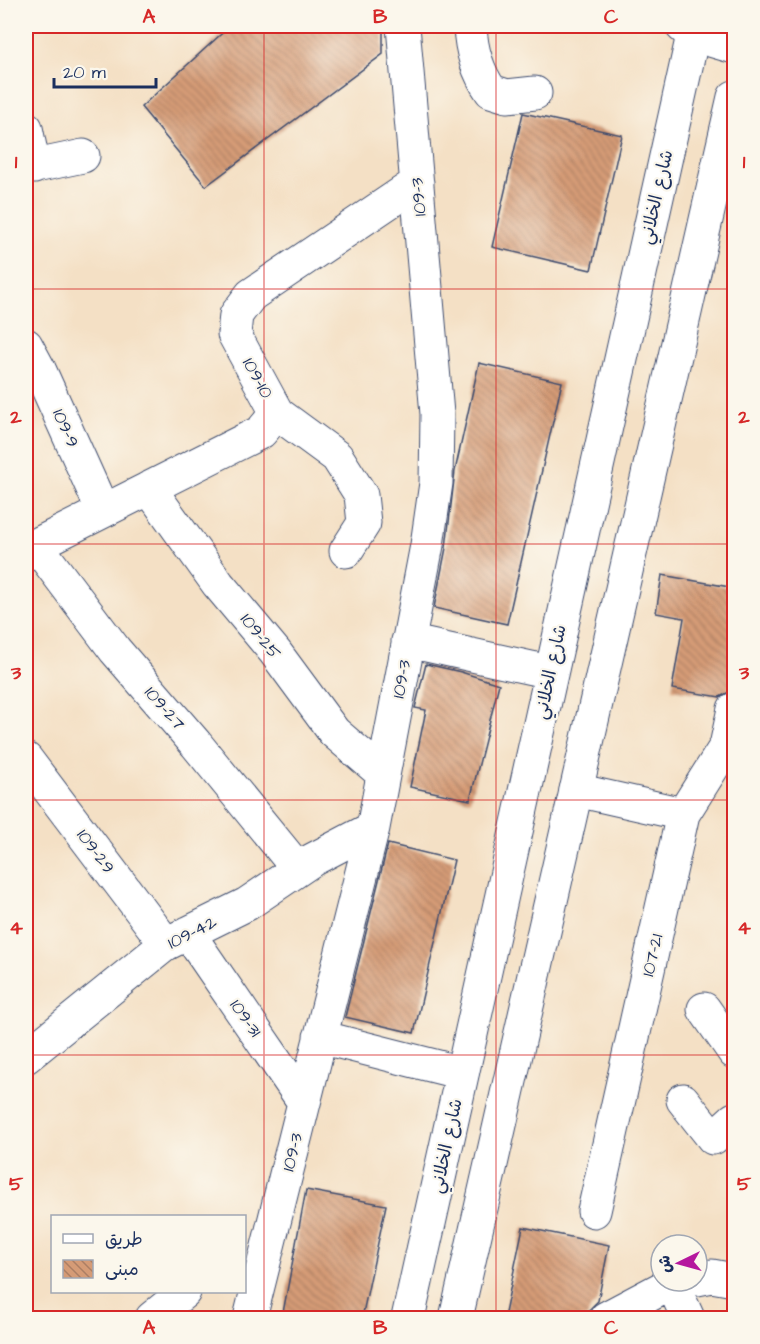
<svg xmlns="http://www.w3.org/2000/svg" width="760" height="1344" font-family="'Architects Daughter','Playpen Sans Arabic',sans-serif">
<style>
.building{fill:url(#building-back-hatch)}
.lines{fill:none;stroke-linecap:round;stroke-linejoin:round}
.minor-casing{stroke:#3c4a6d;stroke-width:35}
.major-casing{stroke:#3c4a6d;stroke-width:35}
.minor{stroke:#fff;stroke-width:33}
.major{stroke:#fff;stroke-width:33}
.grid{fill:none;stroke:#d62828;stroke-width:1.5;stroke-opacity:0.55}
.labels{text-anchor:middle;stroke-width:4.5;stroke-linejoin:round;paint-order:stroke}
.street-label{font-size:18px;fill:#1b2f5e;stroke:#fbf7ec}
.neatline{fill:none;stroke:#d62828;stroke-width:2}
.grid-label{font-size:20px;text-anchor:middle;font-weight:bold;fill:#d62828}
</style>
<defs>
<pattern id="building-back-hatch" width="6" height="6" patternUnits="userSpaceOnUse" patternTransform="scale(1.5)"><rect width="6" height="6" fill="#d59b76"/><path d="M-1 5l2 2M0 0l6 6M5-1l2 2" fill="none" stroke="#ac7f64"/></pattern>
</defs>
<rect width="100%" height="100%" fill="#fbf7ec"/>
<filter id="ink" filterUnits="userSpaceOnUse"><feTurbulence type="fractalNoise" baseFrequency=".0167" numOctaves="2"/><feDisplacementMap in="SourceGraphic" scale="12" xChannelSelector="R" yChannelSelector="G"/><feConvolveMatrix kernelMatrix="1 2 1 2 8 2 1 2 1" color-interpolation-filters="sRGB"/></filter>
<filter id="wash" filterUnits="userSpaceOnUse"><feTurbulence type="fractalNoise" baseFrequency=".008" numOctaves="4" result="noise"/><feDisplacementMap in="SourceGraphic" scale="24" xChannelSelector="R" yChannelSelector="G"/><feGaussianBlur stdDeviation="1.35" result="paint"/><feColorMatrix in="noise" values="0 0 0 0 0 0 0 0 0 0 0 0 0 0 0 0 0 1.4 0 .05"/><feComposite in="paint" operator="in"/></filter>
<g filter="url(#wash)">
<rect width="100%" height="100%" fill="#f4e0c5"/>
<g id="blocks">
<!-- building -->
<path class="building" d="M 230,26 L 383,26 L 383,54 L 206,186 L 141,107 Z
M 523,113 L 622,135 L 591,270 L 492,247 Z
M 479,363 L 562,382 L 507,624 L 434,608 L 446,548 L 455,471 Z
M 662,575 L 735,588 L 735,672 L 731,691 L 720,697 L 672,689 L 684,618 L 656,613 Z
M 426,664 L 461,672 L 499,684 L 470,800 L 410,787 L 426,710 L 415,708 Z
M 388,844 L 454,860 L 414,1033 L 345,1017 Z
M 306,1190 L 386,1205 L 362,1318 L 282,1318 Z
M 523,1227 L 609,1245 L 598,1301 L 590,1309 L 587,1318 L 504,1318 Z"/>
</g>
</g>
<g filter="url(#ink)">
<use href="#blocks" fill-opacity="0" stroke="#3c4a6d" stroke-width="1.5"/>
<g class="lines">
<defs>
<path id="minor" d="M 470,26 C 471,49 477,71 491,91 L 507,96 L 535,93
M 682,26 L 693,35 L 734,47
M 26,128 L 34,167
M 26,168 L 83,156
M 26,345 L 39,369 L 103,511
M 277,413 L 337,457 L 361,495 L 364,523 L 346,551
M 149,488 L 218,584 L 275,652 L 334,732 L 383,774
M 36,545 L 115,650 L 196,744 L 298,869
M 26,555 L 36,545 L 261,432 L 277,413 L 234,334 L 236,315 L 251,295 L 417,183
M 408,641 L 550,672
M 26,759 L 166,944
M 576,790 L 683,814
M 188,933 L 304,1102
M 704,1009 L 734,1052
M 320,1037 L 462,1073
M 26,1057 L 166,944 L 247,904 L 312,860 L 373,828
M 683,1100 L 713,1138 L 734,1119
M 594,1211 L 683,814 L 726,746 L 734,709
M 697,1279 L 712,1276 L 734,1280
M 672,1283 L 688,1318
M 152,1318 L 184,1292
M 250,1318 L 373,828 L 427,545 L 436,483 L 437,414 L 403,26
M 606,1318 L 672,1283 L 682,1281"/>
<path id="major" d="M 408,1318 L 695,26
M 456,1318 L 734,97"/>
</defs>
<!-- minor casing -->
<use href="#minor" class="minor-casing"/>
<!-- major casing -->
<use href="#major" class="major-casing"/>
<!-- minor -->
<use href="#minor" class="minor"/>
<!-- major -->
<use href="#major" class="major"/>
</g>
</g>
<!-- grid -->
<path class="grid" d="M 264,26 L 264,1318M 496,26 L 496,1318M 26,289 L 734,289M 26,544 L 734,544M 26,800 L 734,800M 26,1055 L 734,1055"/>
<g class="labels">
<!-- street labels -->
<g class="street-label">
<text transform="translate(418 197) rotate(-95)" y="6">109-3</text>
<text transform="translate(656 197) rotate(-77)" y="6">شارع الخلاني</text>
<text transform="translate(258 378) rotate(61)" y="6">109-10</text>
<text transform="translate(66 428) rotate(66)" y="6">109-9</text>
<text transform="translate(261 636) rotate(51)" y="6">109-25</text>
<text transform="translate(550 672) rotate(-78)" y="6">شارع الخلاني</text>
<text transform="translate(401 679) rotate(-80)" y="6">109-3</text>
<text transform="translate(165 708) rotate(49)" y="6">109-27</text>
<text transform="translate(96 851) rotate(53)" y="6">109-29</text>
<text transform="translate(192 932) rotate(-27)" y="6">109-42</text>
<text transform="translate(652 955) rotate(-77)" y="6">107-21</text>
<text transform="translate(246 1018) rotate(55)" y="6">109-31</text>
<text transform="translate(446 1146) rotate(-78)" y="6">شارع الخلاني</text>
<text transform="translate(292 1152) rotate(-76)" y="6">109-3</text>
</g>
</g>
<!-- margin -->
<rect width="760" height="1344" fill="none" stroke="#fbf7ec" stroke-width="66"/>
<!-- legend -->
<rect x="51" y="1215" width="195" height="78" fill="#fbf7ec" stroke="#a1a7b3" stroke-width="1.5"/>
<rect x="63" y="1234" width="30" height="9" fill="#ffffff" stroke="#a1a7b3" stroke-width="1.5"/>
<text x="105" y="1245" font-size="18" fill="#1b2f5e">طريق</text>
<rect x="63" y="1260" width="30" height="18" fill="url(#building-back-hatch)" stroke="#a1a7b3" stroke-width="1.5"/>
<text x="105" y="1275" font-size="18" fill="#1b2f5e">مبنى</text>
<!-- north arrow -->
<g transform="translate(679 1263) rotate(265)"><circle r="28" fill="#fbf7ec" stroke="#a1a7b3" stroke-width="1.5"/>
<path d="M0-4.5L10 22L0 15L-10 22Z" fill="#b5179e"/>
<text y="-9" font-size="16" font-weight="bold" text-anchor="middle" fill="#1b2f5e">ش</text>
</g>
<!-- scale -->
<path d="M54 78v9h102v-9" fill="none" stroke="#1b2f5e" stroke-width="3"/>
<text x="63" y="78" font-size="18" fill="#1b2f5e" stroke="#fbf7ec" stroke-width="4.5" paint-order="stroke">20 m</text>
<rect x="33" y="33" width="694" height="1278" class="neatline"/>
<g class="grid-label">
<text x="149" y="23">A</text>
<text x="380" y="23">B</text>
<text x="611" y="23">C</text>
<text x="16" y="168">1</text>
<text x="744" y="168">1</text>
<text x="16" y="423">2</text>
<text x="744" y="423">2</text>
<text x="16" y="679">3</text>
<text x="744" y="679">3</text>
<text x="16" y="934">4</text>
<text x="744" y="934">4</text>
<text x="16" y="1190">5</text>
<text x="744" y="1190">5</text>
<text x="149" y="1334">A</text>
<text x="380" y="1334">B</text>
<text x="611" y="1334">C</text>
</g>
</svg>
